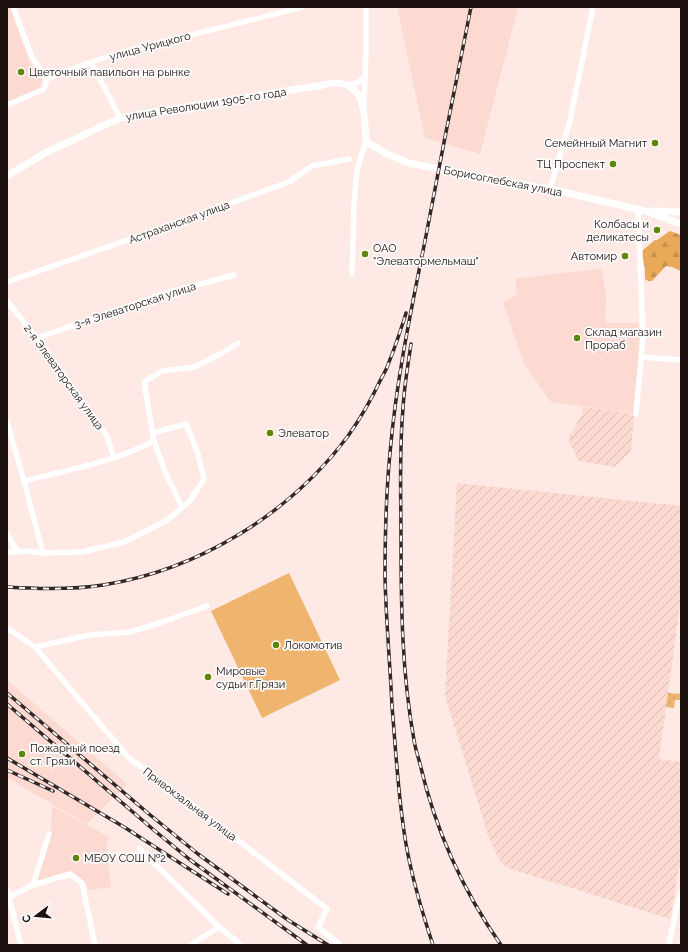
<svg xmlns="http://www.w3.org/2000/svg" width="688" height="952" font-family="Raleway,sans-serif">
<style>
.built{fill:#fcd9d1}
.industrial{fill:url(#industrial-furrows)}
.grass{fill:url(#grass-dots)}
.forest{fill:url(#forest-firs)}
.pitch{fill:#efb56f}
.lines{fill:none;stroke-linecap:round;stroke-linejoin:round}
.minor{stroke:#fff;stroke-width:5.5}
.tertiary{stroke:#fff;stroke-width:7}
.rail-casing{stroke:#342725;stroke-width:3.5}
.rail{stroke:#fcfcfc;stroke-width:2;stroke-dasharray:6;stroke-linecap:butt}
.poi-dot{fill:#608607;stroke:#fcfcfc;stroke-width:1.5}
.labels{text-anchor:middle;stroke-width:3.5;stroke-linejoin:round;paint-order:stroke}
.street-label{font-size:11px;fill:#1d110f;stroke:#fcfcfc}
.poi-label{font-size:11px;fill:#1d110f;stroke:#fcfcfc;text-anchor:start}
</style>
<defs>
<pattern id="industrial-furrows" width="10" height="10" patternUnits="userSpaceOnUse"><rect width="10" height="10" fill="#fcd9d1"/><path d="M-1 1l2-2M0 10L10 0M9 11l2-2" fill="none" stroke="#d8b9b2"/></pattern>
<pattern id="grass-dots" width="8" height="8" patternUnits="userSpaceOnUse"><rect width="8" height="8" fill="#efb56f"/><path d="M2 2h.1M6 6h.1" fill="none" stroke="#cc9b5f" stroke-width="1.8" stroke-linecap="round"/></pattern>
<pattern id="forest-firs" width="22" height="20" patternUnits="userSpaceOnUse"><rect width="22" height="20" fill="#e9a959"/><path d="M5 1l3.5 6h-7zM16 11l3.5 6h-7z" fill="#c7904c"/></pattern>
</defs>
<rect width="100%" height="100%" fill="#ffe9e4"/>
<!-- built -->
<path class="built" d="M 7,7 L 10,7 L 29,62 L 42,79 L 40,89 L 7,103 Z
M 397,7 L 518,7 L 480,154 L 425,138 Z
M 602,269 L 606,296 L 605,323 L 638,323 L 640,352 L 633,413 L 551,402 L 524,364 L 503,302 L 517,294 L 515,279 L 552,274 Z
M 7,680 L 127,784 L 87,824 L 7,778 Z
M 52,806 L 109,837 L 106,844 L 111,887 L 89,890 L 85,882 L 70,872 L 37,882 L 51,835 Z"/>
<!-- industrial -->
<path class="industrial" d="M 583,407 L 634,414 L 631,451 L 615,467 L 579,461 L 569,443 L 570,435 L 582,414 Z
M 457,483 L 681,506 L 681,598 L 659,759 L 681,762 L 681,857 L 670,919 L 511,869 L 501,863 L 489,838 L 445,696 Z"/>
<!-- grass -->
<path class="grass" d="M 668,693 L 681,694 L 681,700 L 675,700 L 674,708 L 666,707 Z"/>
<!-- forest -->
<path class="forest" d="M 670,231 L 681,235 L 681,271 L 672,267 L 666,266 L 652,281 L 648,281 L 645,279 L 645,268 L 642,254 L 643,250 L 655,240 L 657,240 Z"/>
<!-- pitch -->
<path class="pitch" d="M 289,573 L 340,680 L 262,718 L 211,611 Z"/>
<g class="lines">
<!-- minor -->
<path class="minor" d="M 13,7 L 32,57 L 47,79
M 91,62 L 120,118
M 346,85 C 354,84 360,84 364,76
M 7,105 L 44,89 L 47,79 L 91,62 L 123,52 L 303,7
M 364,105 L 366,52 L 366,7
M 550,189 L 570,120 L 593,7
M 352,274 L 354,205 L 357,170 L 366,141
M 7,282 L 176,223 L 289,182 L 312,166 L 349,159
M 7,301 L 37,338 L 107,436 L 114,458
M 37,338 L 163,294 L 234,275
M 641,357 L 681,360
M 636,414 L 643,337 L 638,209
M 7,422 L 24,481 L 43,553
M 24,481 C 68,470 114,462 154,441
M 182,507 L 166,474 L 154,441 L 144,382 L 162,371 L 195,367 L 222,353 L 238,343
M 7,534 L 18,552
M 7,552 L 26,551 L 43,553 L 82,552 L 124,542 L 166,521 L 190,501 L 204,479 L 198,454 L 186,424 L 153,433
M 7,628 L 35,647 L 129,758 L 169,787 L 327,909 L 318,927 L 340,945
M 35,647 L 90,635 L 130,632 L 160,623 L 207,606
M 140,849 L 219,927 L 241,945
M 33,885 L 49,834
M 7,890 L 9,897 L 21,945
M 7,898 L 33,885 L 70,874 L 82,883 L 95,945
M 190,945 L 219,927
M 669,945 L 677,905 L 681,894"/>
<!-- tertiary -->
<path class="tertiary" d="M 7,176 L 45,153 L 107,124 L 120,118 L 141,114 L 317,86 C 324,85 330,83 336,83 C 368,84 364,118 366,141 L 385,153 L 409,163 L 483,178 L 550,189 L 645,211 L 681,224
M 653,211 L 681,212"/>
<defs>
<path id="rail" d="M 411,344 C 408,365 404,387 403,409 C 399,452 401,497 401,540 C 401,607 402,674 414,740 C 415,748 418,756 420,764 C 435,828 463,891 501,945
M 7,587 C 39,589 72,590 103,585 C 199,570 291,513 348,436 C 360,419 371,400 380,381 C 383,375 387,369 389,362 C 395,348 399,334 404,320 L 406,313
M 7,693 L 149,814 L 198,854 L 288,920 L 328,945
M 7,704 L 155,831 L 189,859 L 307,945
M 7,758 L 124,827 L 228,894
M 7,770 L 53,791
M 433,945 C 422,912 412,878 406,844 C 398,798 396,752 392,706 C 390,663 386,620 385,577 C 385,536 386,494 390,453 C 396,383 410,315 424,246 C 439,166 455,87 471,7"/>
</defs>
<!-- rail casing -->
<use href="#rail" class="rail-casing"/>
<!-- rail -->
<use href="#rail" class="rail"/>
</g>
<!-- markers -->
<g class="poi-dot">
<circle cx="21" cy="72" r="4"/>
<circle cx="655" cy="143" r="4"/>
<circle cx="613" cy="164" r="4"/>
<circle cx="657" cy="230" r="4"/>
<circle cx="365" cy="254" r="4"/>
<circle cx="625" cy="256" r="4"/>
<circle cx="577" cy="338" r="4"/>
<circle cx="270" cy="433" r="4"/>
<circle cx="276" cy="645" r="4"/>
<circle cx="208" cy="677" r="4"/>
<circle cx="22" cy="754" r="4"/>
<circle cx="76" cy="858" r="4"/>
</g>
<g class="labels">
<!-- street labels -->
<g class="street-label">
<text transform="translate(150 46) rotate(-15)" y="4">улица Урицкого</text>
<text transform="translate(206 104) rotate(-9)" y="4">улица Революции 1905-го года</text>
<text transform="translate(503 181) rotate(11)" y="4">Борисоглебская улица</text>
<text transform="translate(179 222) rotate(-20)" y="4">Астраханская улица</text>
<text transform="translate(135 305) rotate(-18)" y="4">3-я Элеваторская улица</text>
<text transform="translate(64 377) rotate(54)" y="4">2-я Элеваторская улица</text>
<text transform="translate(190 804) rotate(37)" y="4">Привокзальная улица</text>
</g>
<!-- poi labels -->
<g class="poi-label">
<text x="29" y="76">Цветочный павильон на рынке</text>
<text x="647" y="147" text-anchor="end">Семейнный Магнит</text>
<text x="605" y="168" text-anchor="end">ТЦ Проспект</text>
<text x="649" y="228" text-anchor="end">Колбасы и<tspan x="649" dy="13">деликатесы</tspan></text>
<text x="373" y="252">ОАО<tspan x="373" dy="13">"Элеватормельмаш"</tspan></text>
<text x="617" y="260" text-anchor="end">Автомир</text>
<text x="585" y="336">Склад магазин<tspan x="585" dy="13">Прораб</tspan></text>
<text x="278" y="437">Элеватор</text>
<text x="284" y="649">Локомотив</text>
<text x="216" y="675">Мировые<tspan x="216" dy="13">судьи г.Грязи</tspan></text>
<text x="30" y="752">Пожарный поезд<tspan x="30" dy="13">ст. Грязи</tspan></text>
<text x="84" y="862">МБОУ СОШ №2</text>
</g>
</g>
<!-- border -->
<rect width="688" height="952" fill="none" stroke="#1d110f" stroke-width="16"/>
<!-- north arrow -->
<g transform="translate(36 916) rotate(254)" stroke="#fcfcfc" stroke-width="3" paint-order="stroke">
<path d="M0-3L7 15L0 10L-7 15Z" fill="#1d110f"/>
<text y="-6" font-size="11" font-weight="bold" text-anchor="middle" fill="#1d110f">С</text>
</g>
</svg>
